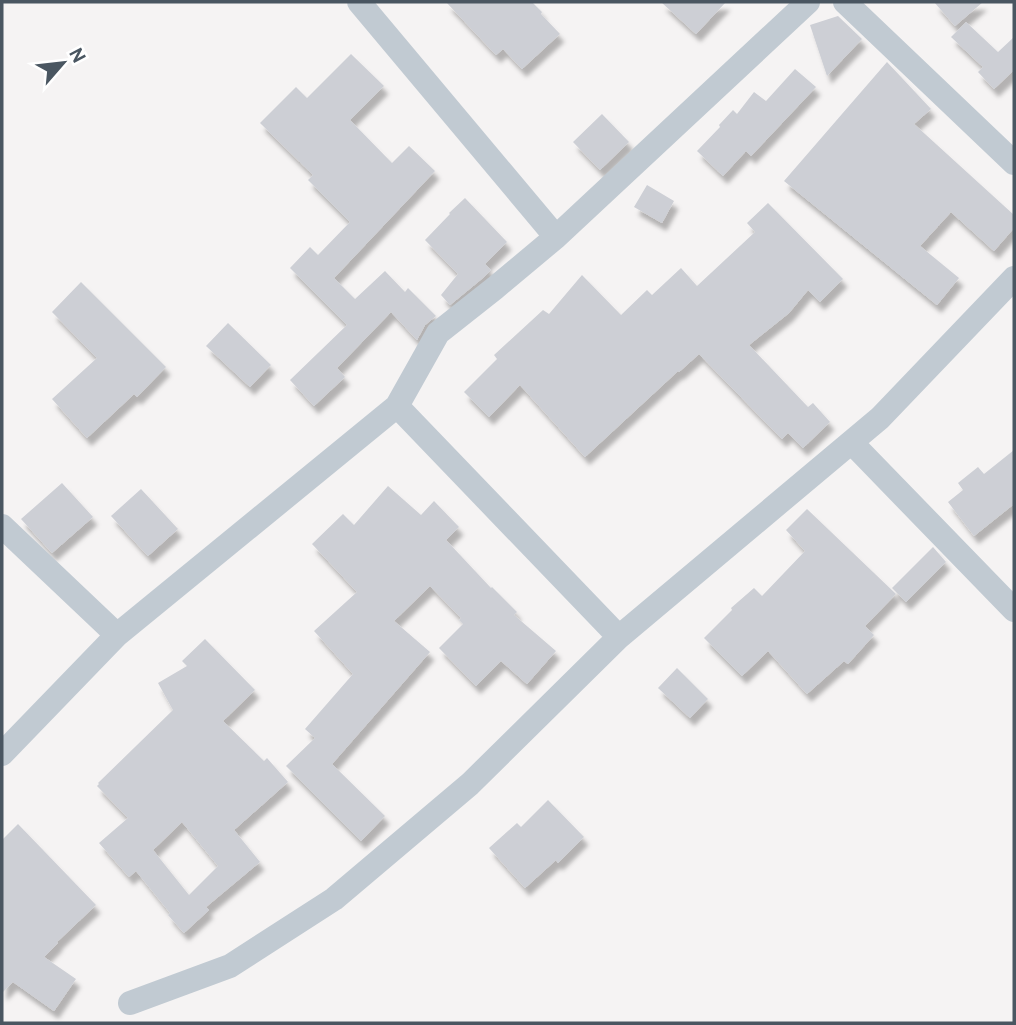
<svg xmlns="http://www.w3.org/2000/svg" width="1016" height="1025" font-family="Overpass,sans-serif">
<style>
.building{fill:#cdcfd5;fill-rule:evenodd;filter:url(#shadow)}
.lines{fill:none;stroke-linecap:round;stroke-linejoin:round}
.street{stroke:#c1cad2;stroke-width:24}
</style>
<defs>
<filter id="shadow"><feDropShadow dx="4.5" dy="8" stdDeviation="2" flood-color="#0004"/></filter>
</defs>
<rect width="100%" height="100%" fill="#f5f3f3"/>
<!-- building -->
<path class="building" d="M 446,2 L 532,2 L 542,12 L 541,14 L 560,34 L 522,69 L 503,49 L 496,55 Z
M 661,2 L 726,2 L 696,34 Z
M 934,2 L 983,2 L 955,26 Z
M 838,16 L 862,39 L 827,76 L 810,25 Z
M 966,22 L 998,52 L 1014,37 L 1014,70 L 994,89 L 978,72 L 983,67 L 951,37 Z
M 351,54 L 384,86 L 350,120 L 392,163 L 409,146 L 435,171 L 334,278 L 355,299 L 385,271 L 405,292 L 408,288 L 436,316 L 425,325 L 417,340 L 391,312 L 337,368 L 345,377 L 314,406 L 290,380 L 347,325 L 290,268 L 310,247 L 318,255 L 350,222 L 308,180 L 313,175 L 260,123 L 296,87 L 307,98 Z
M 887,62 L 931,109 L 914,124 L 1014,215 L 1014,228 L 994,251 L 951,212 L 920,246 L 959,278 L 937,305 L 784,181 Z
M 795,69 L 816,87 L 751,156 L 746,151 L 723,176 L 697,151 L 720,127 L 719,125 L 733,110 L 737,114 L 754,92 L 766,101 Z
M 602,114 L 629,142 L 600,170 L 573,142 Z
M 647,185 L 674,201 L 662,223 L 634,207 Z
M 465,198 L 507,242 L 485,264 L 491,270 L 484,277 L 450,305 L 441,295 L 458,274 L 425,240 L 450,214 L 449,213 Z
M 768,203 L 843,279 L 820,302 L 808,290 L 789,313 L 749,345 L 808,407 L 813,403 L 830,422 L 803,448 L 788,433 L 782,439 L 699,354 L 679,372 L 678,371 L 585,457 L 520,385 L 489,417 L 464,392 L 497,359 L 494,355 L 543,310 L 549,314 L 582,275 L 621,315 L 647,290 L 652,295 L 681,268 L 697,286 L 755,232 L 747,223 Z
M 81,282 L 166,367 L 137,397 L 134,394 L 87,438 L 52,399 L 97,358 L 52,312 Z
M 228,323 L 271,365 L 250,387 L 206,346 Z
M 1014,450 L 1014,504 L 974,536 L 948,502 L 963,490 L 958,483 L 978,467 L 984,474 Z
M 62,483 L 93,517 L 52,553 L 21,519 Z
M 388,486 L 421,515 L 434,501 L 459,527 L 446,540 L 491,588 L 492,587 L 517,612 L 514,615 L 556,651 L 527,684 L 501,661 L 476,686 L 439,648 L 463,624 L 459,620 L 461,618 L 430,586 L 394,621 L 430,652 L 332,764 L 385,816 L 361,841 L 286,766 L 315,738 L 305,729 L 353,674 L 314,631 L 357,592 L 312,544 L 343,514 L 354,525 Z
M 141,489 L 178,529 L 148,556 L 111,516 Z
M 807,509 L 896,594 L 865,626 L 874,635 L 848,664 L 844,661 L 807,694 L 768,651 L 742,676 L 704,638 L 732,610 L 731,608 L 754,588 L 762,596 L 805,551 L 786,530 Z
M 933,547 L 946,562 L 906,602 L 892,588 Z
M 205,639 L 255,690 L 223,721 L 264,761 L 267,758 L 288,782 L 234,830 L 260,862 L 206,907 L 209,910 L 184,933 L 168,915 L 170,913 L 136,871 L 129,877 L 99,843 L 128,818 L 97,786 L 99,784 L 98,783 L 173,710 L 158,683 L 187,666 L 182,661 ZM 182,822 L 218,866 L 189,895 L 153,850 Z
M 677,668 L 708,699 L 690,718 L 658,688 Z
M 548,800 L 584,837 L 558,863 L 556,860 L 525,888 L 489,848 L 517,823 L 521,827 Z
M 18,824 L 96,905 L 57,942 L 58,943 L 44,957 L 76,979 L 54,1011 L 13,982 L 2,993 L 2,840 Z"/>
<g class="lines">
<!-- street -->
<path class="street" d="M 359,2 L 556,237
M 845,2 L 1014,163
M 397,406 L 619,637
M 852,443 L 1014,610
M 2,526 L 117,635 L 397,406 L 438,333 L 495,288 L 556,237 L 808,2
M 2,754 L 117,635
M 130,1003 L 230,966 L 334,899 L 470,784 L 619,637 L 880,418 L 1014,278"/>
</g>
<!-- border -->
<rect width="1016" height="1025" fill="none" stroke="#4a5661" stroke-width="7"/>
<!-- north arrow -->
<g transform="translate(63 63) rotate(62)" stroke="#ffffff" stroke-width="5" paint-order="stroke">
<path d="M0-5L12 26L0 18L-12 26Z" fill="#4a5661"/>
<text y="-10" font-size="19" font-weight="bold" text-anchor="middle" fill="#4a5661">N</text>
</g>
</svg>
